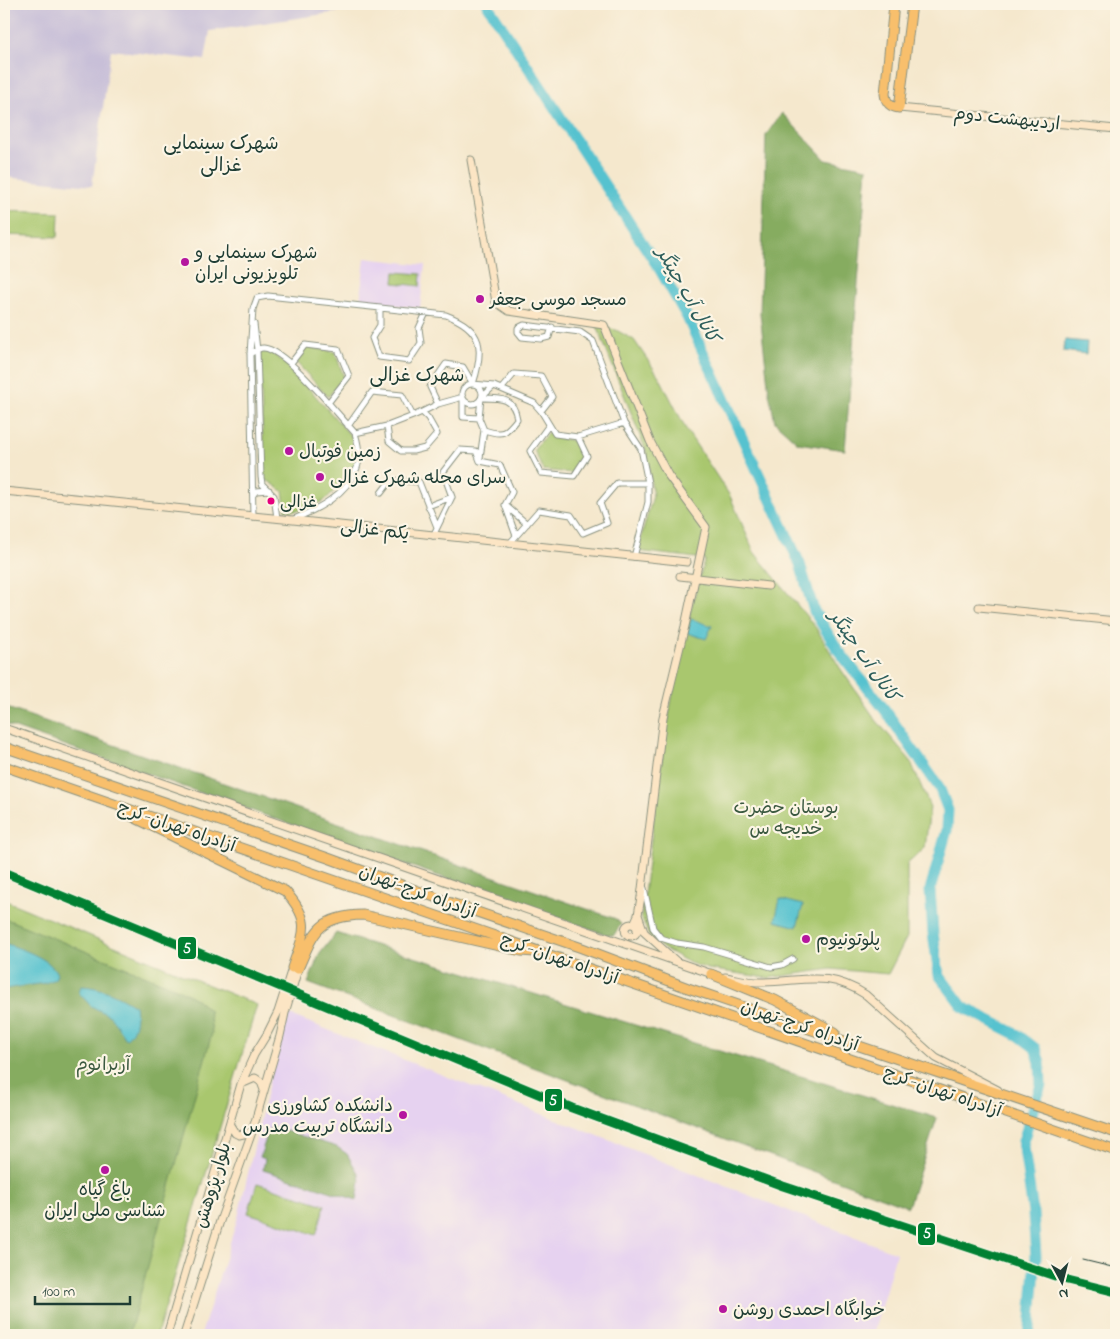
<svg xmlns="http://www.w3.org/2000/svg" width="1120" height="1339" font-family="'Indie Flower','Playpen Sans Arabic',sans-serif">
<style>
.built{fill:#e6d2f0}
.industrial{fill:#c8bfd8}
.green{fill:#a9c76e;stroke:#648251}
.forest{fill:#86ac61;stroke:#52744a}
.water{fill:#56c2cf;stroke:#3a8082}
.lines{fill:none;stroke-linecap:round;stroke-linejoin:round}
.river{stroke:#56c2cf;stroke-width:11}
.street-casing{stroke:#8a9280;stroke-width:7}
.secondary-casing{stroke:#8a9280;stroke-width:9}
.highway-casing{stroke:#8a9280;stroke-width:11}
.street{stroke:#fff;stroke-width:5}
.secondary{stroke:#fce5c4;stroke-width:7}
.highway{stroke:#f8bf6c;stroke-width:9}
.tram{stroke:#1f3d34;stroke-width:1}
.rail-1-casing{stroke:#fcf5e5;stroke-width:12}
.rail-1{stroke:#008033;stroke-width:9}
.poi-dot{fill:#b5179e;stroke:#fcf5e5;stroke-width:2}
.bus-dot{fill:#e5007d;stroke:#fcf5e5;stroke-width:2}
.labels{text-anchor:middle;stroke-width:4.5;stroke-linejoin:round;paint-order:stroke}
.bus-label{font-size:17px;fill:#1f3d34;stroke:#fcf5e5;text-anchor:start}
.street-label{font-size:18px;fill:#1f3d34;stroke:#fcf5e5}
.poi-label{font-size:18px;fill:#1f3d34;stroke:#fcf5e5;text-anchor:start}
.park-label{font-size:18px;fill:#3b5940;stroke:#fcf5e5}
.neighbourhood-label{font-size:19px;fill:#1f3d34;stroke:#fcf5e5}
.water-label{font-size:19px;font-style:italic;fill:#2d5e5b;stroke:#fcf5e5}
.line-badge{stroke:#fcf5e5;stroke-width:2}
.badge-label{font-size:14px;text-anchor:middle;font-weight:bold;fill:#fff}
</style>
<rect width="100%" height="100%" fill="#fcf5e5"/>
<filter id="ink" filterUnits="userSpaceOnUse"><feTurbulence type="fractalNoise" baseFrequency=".02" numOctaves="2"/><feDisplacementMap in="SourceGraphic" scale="10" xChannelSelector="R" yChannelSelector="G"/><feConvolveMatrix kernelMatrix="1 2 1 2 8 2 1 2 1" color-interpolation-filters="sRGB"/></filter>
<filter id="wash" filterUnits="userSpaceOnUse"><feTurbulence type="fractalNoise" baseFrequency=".0096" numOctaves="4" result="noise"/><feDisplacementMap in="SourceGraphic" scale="20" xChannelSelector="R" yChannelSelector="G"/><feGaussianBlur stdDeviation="1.12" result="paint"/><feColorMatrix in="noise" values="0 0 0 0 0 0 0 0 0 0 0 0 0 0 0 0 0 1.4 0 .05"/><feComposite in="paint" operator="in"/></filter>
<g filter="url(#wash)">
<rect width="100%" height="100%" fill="#f5e8cd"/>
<!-- built -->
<path class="built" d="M 365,258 L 425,265 L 420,308 L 360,301 Z
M 285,1013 L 896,1253 L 873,1335 L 201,1335 L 238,1217 Z"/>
<!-- industrial -->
<path class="industrial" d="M 4,4 L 341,4 L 338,12 L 210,31 L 205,60 L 111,50 L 92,186 L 4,177 Z"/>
<!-- green -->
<path class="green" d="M 4,211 L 59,213 L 58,237 L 4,235 Z
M 395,272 L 421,274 L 420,286 L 394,283 Z
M 597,326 L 616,330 L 634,340 L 660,378 L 687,431 L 730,496 L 754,552 L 816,628 L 840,668 L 876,720 L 910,760 L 930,807 L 925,848 L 907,864 L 907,937 L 888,974 L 831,969 L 768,978 L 708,969 L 690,963 L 663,948 L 649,936 L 641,917 C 657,797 669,675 705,559 L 637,551 L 653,496 L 646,451 Z
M 307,347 L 335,352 L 344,377 L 328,397 L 295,361 Z
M 262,351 L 270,352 L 288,365 L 352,437 L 355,466 L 346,479 L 324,501 L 301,510 L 286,511 L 283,491 C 276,487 273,483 264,479 L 260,354 Z
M 548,432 L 554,437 L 575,441 L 583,458 L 572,473 L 543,470 L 534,450 Z
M 4,900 L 257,1005 L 157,1335 L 4,1335 Z
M 257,1183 L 325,1205 L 316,1235 L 248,1213 Z"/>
<!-- forest -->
<path class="forest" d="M 782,113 L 826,160 L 867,168 L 845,450 L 798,443 L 775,422 L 769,393 L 760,313 L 766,135 Z
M 4,707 L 616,919 L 621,924 L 614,935 L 608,935 L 4,724 Z
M 4,918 L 178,989 L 196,999 L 209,1010 L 212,1033 L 129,1335 L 4,1335 Z
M 336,933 L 937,1118 L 908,1207 L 308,983 L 319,955 Z
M 273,1127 L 337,1147 L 347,1154 L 358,1173 L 360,1181 L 357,1200 L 263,1170 L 265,1159 L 260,1157 L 269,1129 Z"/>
<!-- water -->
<path class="water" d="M 1065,340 L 1087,342 L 1086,354 L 1063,351 Z
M 691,619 L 712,626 L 706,639 L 687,633 Z
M 780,899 L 803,905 L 797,927 L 775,921 Z
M 4,943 C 19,948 51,958 57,974 L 55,979 L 45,983 L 4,989 Z
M 81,986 C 102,987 118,995 135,1006 C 137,1020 136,1029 126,1039 L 110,1016 L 91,1006 L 79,993 Z"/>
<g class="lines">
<!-- river -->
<path class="river" d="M 487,4 L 660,270 L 687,317 L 800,564 L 814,611 L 838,650 L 885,710 L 939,787 L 948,810 L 947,830 L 930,890 L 933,933 L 939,975 L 963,1007 L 1018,1035 L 1035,1048 L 1040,1062 L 1041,1085 L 1023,1141 L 1033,1213 L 1036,1256 L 1031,1320 L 1029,1335"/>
</g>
</g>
<g filter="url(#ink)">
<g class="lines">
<defs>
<path id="street" d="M 380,308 L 380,325 L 372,338 L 379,357 L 409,361 L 421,343 L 419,328 L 426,313
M 254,324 L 257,350 L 261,477 L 262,484 L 274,496 L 277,518
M 552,327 L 549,337 L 541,339 L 522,337 L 518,332 L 518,328 L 524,325 L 580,332 L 593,341 L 624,423 L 641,449 L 648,483 L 648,502 L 634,557
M 250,354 C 255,351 259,347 264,348 C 287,350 338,415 355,433 C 358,443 361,458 357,468 C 346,495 318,509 294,519
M 291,363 L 305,345 L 338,349 L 349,376 L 328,403
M 473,384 L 494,386 L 534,403 L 541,411 L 555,434 L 578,437 L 624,423
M462 394a10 10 0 1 1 20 0a10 10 0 1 1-20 0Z
M 502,388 L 514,374 L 541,376 L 552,397 L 541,411
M 481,398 L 494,386
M 438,404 L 430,387 L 446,364 L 463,367 L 473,384
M 422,412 L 438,404 L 463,397 L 463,417 L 479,418
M 549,425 L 530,451 L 541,473 L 574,476 L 587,456 L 578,437
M 348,426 L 372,392 L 402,395 L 413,416 L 387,426 L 355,433
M 387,426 L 389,441 L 401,451 L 413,451 L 425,448 L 437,434 L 428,418 L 422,412 L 413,416
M 480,458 L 484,430 C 503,436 505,434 517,419 C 514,397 500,398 481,398 L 479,418 L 484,430
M 381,493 L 391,480 L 419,482 L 437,527
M 253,495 L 256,491 L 269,490
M 505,505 L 516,536
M 428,506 L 452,497
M 253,517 L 250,354 L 253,309 L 257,298 L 268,296 L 446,315 C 484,329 484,350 473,384
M 433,536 L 452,497 L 443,472 L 460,450 L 476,451 L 480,461 L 500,465 L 512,492 L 505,505 L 527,524
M 509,544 L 539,510 L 571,515 L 583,533 L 607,523 L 600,503 L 617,483 L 648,483
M 644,888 L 653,928 L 661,938 L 677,943 L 704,947 L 771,967 L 782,965 L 793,959"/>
<path id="secondary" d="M 899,108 L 1116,129
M 471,160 L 496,302 L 509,311 L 604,325 L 650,441 L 668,475 L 706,527 L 685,626 L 663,717 L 641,897 L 638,915 L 634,924
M 4,491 L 293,520 L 687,562
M 680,576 L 768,586
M 979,607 L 1116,621
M 4,728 L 715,975
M 638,915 L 644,932 L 676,961
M625 930a6 6 0 1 1 12 0a6 6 0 1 1-12 0Z
M 725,977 C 738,979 751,983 764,982 C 804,981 828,970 866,995 L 936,1058 L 998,1090
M 241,1084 L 255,1078 L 261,1082 L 264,1090
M 230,1125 L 235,1133 L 239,1135 L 252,1132
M 167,1335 L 241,1084 L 254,1055 L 267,1034 L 278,1012 L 292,968
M 184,1335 L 220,1221 L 252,1132 L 280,1036 L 285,1013 L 298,969"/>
<path id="highway" d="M 894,4 L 885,94 C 886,103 890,107 899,108 L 912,4
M 4,747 L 328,858 L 448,902 L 582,948 L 688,988 L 1116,1133
M 4,766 L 1116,1151
M 123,812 L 285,891 C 313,922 304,932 292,968
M 298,969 C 314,932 318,916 363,915 L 521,951 L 535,952
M 711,974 L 775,1000 L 835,1032"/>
</defs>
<!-- street casing -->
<use href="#street" class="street-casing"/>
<!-- secondary casing -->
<use href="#secondary" class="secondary-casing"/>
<!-- highway casing -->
<use href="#highway" class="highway-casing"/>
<!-- street -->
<use href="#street" class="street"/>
<!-- secondary -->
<use href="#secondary" class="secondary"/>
<!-- highway -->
<use href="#highway" class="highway"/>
<!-- tram -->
<path class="tram" d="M 1083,1260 L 1116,1268"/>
<defs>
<path id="rail-1" d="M 4,872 L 572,1108 L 783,1186 L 1067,1280 L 1116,1292"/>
</defs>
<!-- rail-1 casing -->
<use href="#rail-1" class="rail-1-casing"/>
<!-- rail-1 -->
<use href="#rail-1" class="rail-1"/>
</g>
</g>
<!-- markers -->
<g class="poi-dot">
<circle cx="185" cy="262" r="5"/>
<circle cx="480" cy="299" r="5"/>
<circle cx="289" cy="451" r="5"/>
<circle cx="320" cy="477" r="5"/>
<circle cx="806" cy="939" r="5"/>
<circle cx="403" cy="1115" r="5"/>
<circle cx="105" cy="1170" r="5"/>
<circle cx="723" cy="1309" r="5"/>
</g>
<circle class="bus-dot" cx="271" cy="501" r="4.5"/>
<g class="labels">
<!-- bus labels -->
<g class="bus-label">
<text x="280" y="507">غزالی</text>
</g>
<!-- street labels -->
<g class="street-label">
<text transform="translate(1007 118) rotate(6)" y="6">اردیبهشت دوم</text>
<text transform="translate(375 529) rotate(7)" y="6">یکم غزالی</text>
<text transform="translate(177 826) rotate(19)" y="6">آزادراه تهران-کرج</text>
<text transform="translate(418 891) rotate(20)" y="6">آزادراه کرج-تهران</text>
<text transform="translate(560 958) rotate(19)" y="6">آزادراه تهران-کرج</text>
<text transform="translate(800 1025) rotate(19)" y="6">آزادراه کرج-تهران</text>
<text transform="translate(943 1091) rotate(19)" y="6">آزادراه تهران-کرج</text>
<text transform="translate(212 1185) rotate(-73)" y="6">بلوار پژوهش</text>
</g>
<!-- poi labels -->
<g class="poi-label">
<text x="195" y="258">شهرک سینمایی و<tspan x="195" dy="21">تلویزیونی ایران</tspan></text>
<text x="490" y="305">مسجد موسی جعفر</text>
<text x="299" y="457">زمین فوتبال</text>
<text x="330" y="483">سرای محله شهرک غزالی</text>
<text x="816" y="945">پلوتونیوم</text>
<text x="393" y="1111" text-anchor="end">دانشکده کشاورزی<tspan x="393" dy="21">دانشگاه تربیت مدرس</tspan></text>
<text x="105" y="1195" text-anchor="middle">باغ گیاه‌<tspan x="105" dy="21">شناسی ملی ایران</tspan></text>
<text x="733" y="1315">خوابگاه احمدی روشن</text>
</g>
<!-- park labels -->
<g class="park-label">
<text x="786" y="813">بوستان حضرت<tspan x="786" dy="21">خدیجه س</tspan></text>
<text x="103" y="1070">آربرانوم</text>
</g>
<!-- neighbourhood labels -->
<g class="neighbourhood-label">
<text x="221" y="149">شهرک سینمایی<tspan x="221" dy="22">غزالی</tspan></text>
<text x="417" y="381">شهرک غزالی</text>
</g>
<!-- water labels -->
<g class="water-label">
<text transform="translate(689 294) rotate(60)" y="7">کانال آب چیتگر</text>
<text transform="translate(865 655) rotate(55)" y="7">کانال آب چیتگر</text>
</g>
</g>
<g class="line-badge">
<rect x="177" y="936" width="20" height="24" rx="5" fill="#008033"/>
<rect x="544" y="1088" width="19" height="24" rx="5" fill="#008033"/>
<rect x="917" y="1222" width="19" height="24" rx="5" fill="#008033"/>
</g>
<g class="badge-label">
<text x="187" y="953">5</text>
<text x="553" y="1105">5</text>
<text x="927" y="1238">5</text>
</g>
<!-- margin -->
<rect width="1120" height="1339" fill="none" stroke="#fcf5e5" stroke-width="20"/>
<!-- north arrow -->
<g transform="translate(1062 1282) rotate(173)" stroke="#fcf5e5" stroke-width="4" paint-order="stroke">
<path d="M0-4L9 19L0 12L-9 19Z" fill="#1f3d34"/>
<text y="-8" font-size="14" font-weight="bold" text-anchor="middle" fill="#1f3d34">N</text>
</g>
<!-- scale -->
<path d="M35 1296v8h95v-8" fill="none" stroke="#1f3d34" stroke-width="2.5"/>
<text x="42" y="1296" font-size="15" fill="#1f3d34" stroke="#fcf5e5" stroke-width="4" paint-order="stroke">100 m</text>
</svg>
